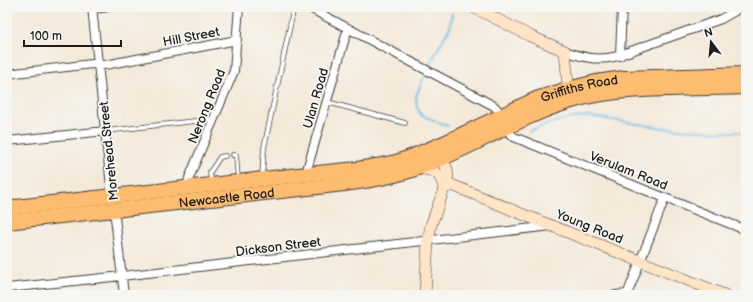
<svg xmlns="http://www.w3.org/2000/svg" width="753" height="302" font-family="'Balsamiq Sans',sans-serif">
<style>
.lines{fill:none;stroke-linecap:round;stroke-linejoin:round}
.stream{stroke:#69bbe5;stroke-width:2}
.lane-casing{stroke:#3c3b38;stroke-width:5.5}
.street-casing{stroke:#3c3b38;stroke-width:10}
.secondary-casing{stroke:#3c3b38;stroke-width:12}
.highway-casing{stroke:#3c3b38;stroke-width:16}
.lane{stroke:#fff;stroke-width:4}
.street{stroke:#fff;stroke-width:8}
.secondary{stroke:#ffe4c6;stroke-width:11}
.highway{stroke:#febc70;stroke-width:14}
.labels{text-anchor:middle;stroke-width:3.5;stroke-linejoin:round;paint-order:stroke}
.street-label{font-size:13px;fill:#1c1c1c;stroke:#f6f6f2}
</style>
<rect width="100%" height="100%" fill="#f6f6f2"/>
<filter id="ink" filterUnits="userSpaceOnUse"><feTurbulence type="fractalNoise" baseFrequency=".025" numOctaves="2"/><feDisplacementMap in="SourceGraphic" scale="8" xChannelSelector="R" yChannelSelector="G"/><feConvolveMatrix kernelMatrix="1 2 1 2 8 2 1 2 1" color-interpolation-filters="sRGB"/></filter>
<filter id="wash" filterUnits="userSpaceOnUse"><feTurbulence type="fractalNoise" baseFrequency=".012" numOctaves="4" result="noise"/><feDisplacementMap in="SourceGraphic" scale="16" xChannelSelector="R" yChannelSelector="G"/><feGaussianBlur stdDeviation="0.9" result="paint"/><feColorMatrix in="noise" values="0 0 0 0 0 0 0 0 0 0 0 0 0 0 0 0 0 1.4 0 .05"/><feComposite in="paint" operator="in"/></filter>
<g filter="url(#wash)">
<rect width="100%" height="100%" fill="#f4e9d9"/>
<g class="lines">
<!-- stream -->
<path class="stream" d="M 429,65 L 450,27 L 452,13
M 425,75 L 416,96 L 417,107 L 421,115 L 448,126
M 529,131 L 561,120 L 587,116 L 664,128 L 722,132 L 746,132"/>
</g>
</g>
<g filter="url(#ink)">
<g class="lines">
<defs>
<path id="lane" d="M 327,102 L 405,123
M 106,131 L 213,119
M 233,155 L 236,155 L 238,179
M 262,177 L 264,148 L 294,7
M 211,182 L 210,172 L 220,157 L 225,156"/>
<path id="street" d="M 92,7 L 112,196
M 308,7 L 494,106 L 503,115
M 92,9 L 110,7
M 565,51 C 582,57 596,61 614,57 L 721,19 L 735,11 L 740,7
M 620,56 L 622,7
M 7,74 L 92,64 L 105,65 L 237,40
M 505,128 L 514,137 L 665,198 L 746,230
M 7,141 L 106,131
M 308,174 L 308,166 L 348,28
M 187,188 L 189,178 L 234,71 L 239,7
M 114,209 L 124,295
M 7,288 L 122,276 L 551,226
M 615,295 L 628,294
M 627,295 L 665,198"/>
<path id="secondary" d="M 473,7 L 530,36 L 565,51 L 569,97
M 418,168 C 435,171 439,170 444,188
M 444,188 L 452,185 L 522,214 L 725,295
M 425,295 L 428,241 L 431,225 L 448,178 L 447,169 L 442,158 L 436,155"/>
<g id="highway">
<path id="s1" d="M 7,208 L 308,174 L 357,169 L 376,166 L 396,162 L 413,156 L 444,143 L 536,99 L 568,89 L 596,82 L 624,78 L 746,74"/>
<path id="s2" d="M 7,222 L 335,185 C 363,182 391,178 418,168 C 469,150 516,118 568,102 C 602,91 635,90 670,89 C 695,88 721,88 746,87"/>
</g>
</defs>
<!-- lane casing -->
<use href="#lane" class="lane-casing"/>
<!-- street casing -->
<use href="#street" class="street-casing"/>
<!-- secondary casing -->
<use href="#secondary" class="secondary-casing"/>
<!-- highway casing -->
<use href="#highway" class="highway-casing"/>
<!-- lane -->
<use href="#lane" class="lane"/>
<!-- street -->
<use href="#street" class="street"/>
<!-- secondary -->
<use href="#secondary" class="secondary"/>
<!-- highway -->
<use href="#highway" class="highway"/>
</g>
</g>
<g class="labels">
<!-- street labels -->
<g class="street-label">
<text transform="translate(191 36) rotate(-11)" y="5">Hill Street</text>
<text dy="5" stroke="none"><textPath href="#s1" startOffset="590">Griffiths Road</textPath></text>
<text transform="translate(315 98) rotate(-74)" y="5">Ulan Road</text>
<text transform="translate(206 106) rotate(-68)" y="5">Nerong Road</text>
<text transform="translate(108 151) rotate(-96)" y="5">Morehead Street</text>
<text transform="translate(629 170) rotate(22)" y="5">Verulam Road</text>
<text dy="5" stroke="none"><textPath href="#s2" startOffset="221">Newcastle Road</textPath></text>
<text transform="translate(590 226) rotate(22)" y="5">Young Road</text>
<text transform="translate(278 246) rotate(-7)" y="5">Dickson Street</text>
</g>
</g>
<!-- margin -->
<rect width="753" height="302" fill="none" stroke="#f6f6f2" stroke-width="24"/>
<!-- north arrow -->
<g transform="translate(711 42) rotate(344)" stroke="#f6f6f2" stroke-width="3" paint-order="stroke">
<path d="M0-3L7 15L0 10L-7 15Z" fill="#1c1c1c"/>
<text y="-6" font-size="11" font-weight="bold" text-anchor="middle" fill="#1c1c1c">N</text>
</g>
<!-- scale -->
<path d="M24 40v6h97v-6" fill="none" stroke="#1c1c1c" stroke-width="2"/>
<text x="30" y="40" font-size="12" fill="#1c1c1c" stroke="#f6f6f2" stroke-width="3" paint-order="stroke">100 m</text>
</svg>
